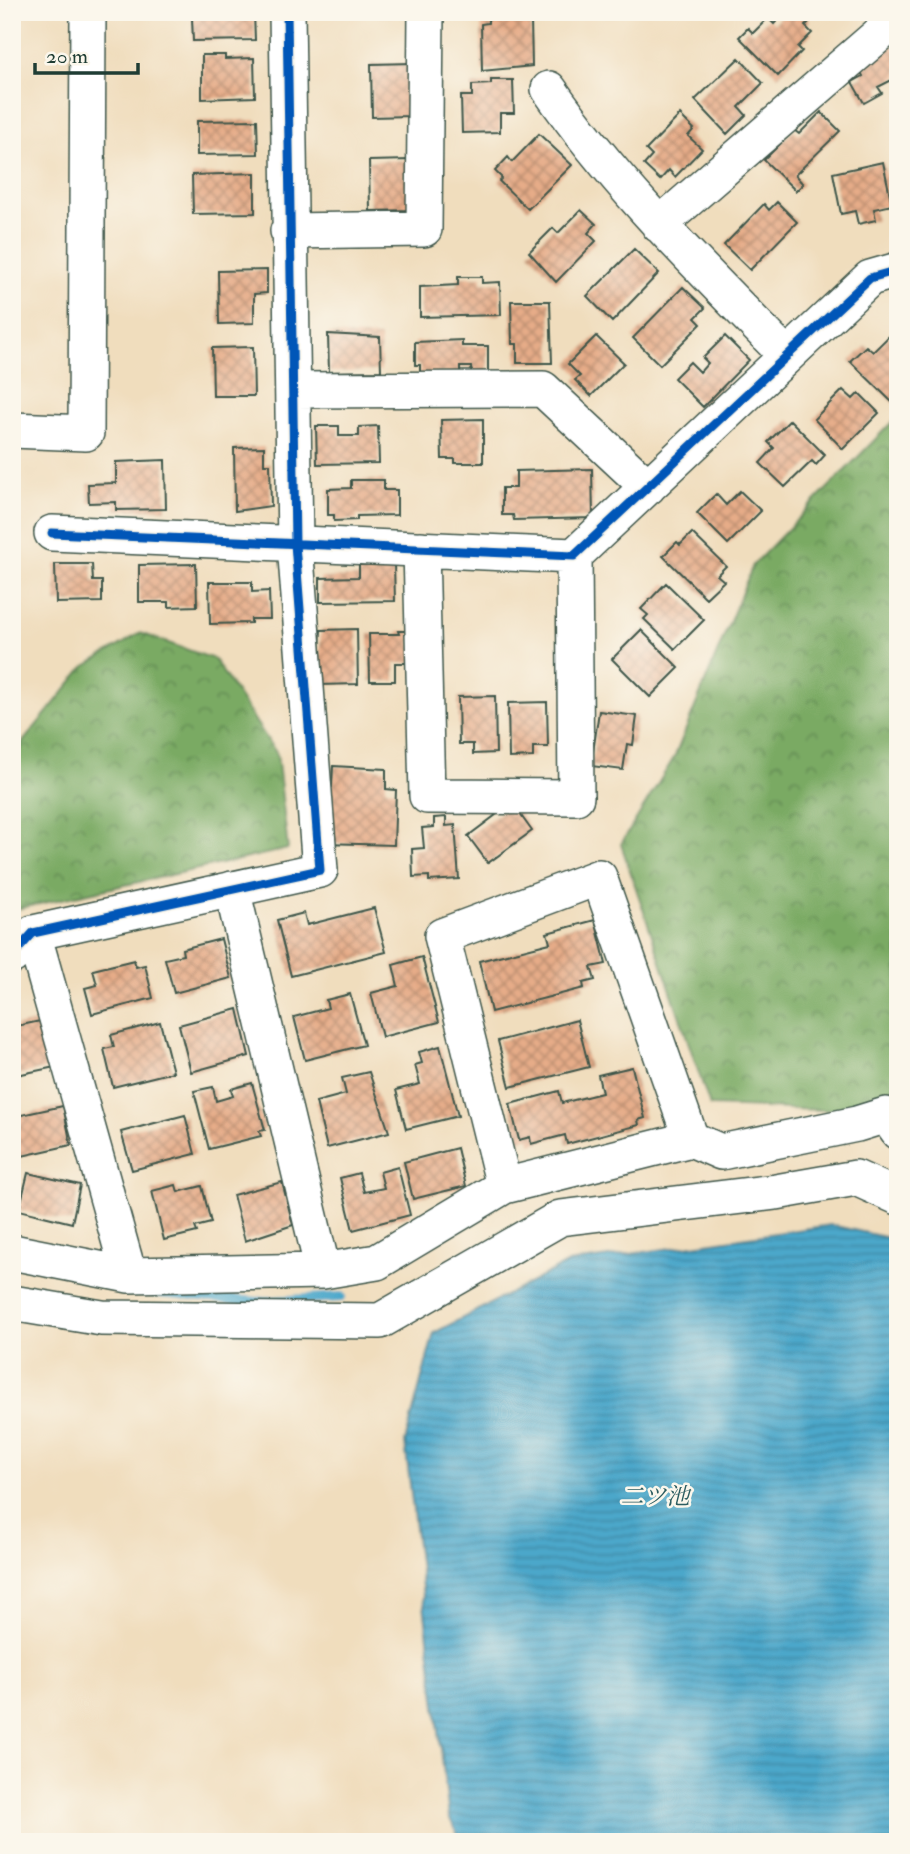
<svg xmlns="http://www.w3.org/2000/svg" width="910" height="1854" font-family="'IM FELL Double Pica','Noto Serif JP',serif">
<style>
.forest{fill:url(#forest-crowns);stroke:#4c744c;stroke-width:2}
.water{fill:url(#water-rules);stroke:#36727f;stroke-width:2}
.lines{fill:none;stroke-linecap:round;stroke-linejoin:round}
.stream{stroke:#4ca7ca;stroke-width:10}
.building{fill:url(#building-cross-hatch)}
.street-casing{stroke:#3e5549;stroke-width:38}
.street{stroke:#fff;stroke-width:35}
.cycleway-casing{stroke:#fbf7ec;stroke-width:13}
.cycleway{stroke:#0057b8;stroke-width:9}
.labels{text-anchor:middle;stroke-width:5;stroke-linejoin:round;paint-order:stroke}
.water-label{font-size:23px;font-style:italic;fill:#2c5d61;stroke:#fbf7ec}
</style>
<defs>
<pattern id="forest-crowns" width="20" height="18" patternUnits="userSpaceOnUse" patternTransform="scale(1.75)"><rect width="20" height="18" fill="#7aaa64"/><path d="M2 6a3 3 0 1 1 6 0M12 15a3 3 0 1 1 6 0" fill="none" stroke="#638c53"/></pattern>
<pattern id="water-rules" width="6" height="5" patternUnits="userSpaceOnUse" patternTransform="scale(1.75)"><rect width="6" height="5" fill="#4ca7ca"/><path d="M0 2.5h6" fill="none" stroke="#3f89a5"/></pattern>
<pattern id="building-cross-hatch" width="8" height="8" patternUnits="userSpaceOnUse" patternTransform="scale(1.75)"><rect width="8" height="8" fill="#e6ac88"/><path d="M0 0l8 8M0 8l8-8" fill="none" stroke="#ba8d70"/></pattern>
</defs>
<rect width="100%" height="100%" fill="#fbf7ec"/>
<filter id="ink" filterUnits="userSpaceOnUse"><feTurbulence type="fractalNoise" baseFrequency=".0143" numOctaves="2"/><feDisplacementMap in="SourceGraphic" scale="14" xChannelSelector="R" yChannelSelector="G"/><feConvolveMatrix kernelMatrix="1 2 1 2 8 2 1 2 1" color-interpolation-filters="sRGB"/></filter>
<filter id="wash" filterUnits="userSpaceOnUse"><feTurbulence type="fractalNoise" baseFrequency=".00686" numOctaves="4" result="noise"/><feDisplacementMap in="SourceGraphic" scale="28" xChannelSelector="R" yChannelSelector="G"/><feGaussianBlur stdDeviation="1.57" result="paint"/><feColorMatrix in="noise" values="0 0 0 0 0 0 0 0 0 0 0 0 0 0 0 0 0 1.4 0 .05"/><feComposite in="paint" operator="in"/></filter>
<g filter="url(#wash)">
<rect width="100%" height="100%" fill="#f0ddbd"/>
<!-- forest -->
<path class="forest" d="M 894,420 L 898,422 L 898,1079 L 879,1112 L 710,1106 L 621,844 L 675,756 L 753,565 Z
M 140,633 L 214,659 L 277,754 L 288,849 L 12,910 L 12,755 L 84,667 Z"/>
<!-- water -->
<path class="water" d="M 831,1225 L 898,1240 L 898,1842 L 462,1842 L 449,1817 L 405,1442 L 434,1333 L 568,1263 Z"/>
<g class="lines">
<!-- stream -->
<path class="stream" d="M 128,1290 L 257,1302 L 341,1297"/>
</g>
<g id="blocks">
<!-- building -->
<path class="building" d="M 199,12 L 223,12 L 223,18 L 237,18 L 236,12 L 254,12 L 255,40 L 193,41 L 192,18 L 199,17 Z
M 378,12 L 406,12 L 405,16 L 378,16 Z
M 785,12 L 801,12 L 810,21 L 805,26 L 812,33 L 798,47 L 802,51 L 778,76 L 739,37 L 748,28 L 753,33 L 768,18 L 774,24 Z
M 500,15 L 524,15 L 524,20 L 531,20 L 532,66 L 482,71 L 481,24 L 488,23 L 488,19 L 500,19 Z
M 892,45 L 898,52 L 898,77 L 878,87 L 882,93 L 864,103 L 852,82 L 863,76 L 857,64 Z
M 202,55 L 225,55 L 225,59 L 254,58 L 255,97 L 202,99 Z
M 739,58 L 763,83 L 739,107 L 746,115 L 727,134 L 695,100 Z
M 413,63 L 409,116 L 372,117 L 371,64 Z
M 491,80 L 513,80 L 514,113 L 500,113 L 500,132 L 462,133 L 461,96 L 472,96 L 472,85 L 491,84 Z
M 821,112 L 840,131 L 795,175 L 803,184 L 796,191 L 764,160 L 794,130 L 799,134 Z
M 680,115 L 694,129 L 688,136 L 702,149 L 675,177 L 669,170 L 660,180 L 644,165 L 652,156 L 646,150 Z
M 257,120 L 258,154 L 197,155 L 197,121 Z
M 539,134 L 572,165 L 528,209 L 499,181 L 502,178 L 495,171 L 508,157 L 512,162 Z
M 410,160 L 411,210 L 370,211 L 369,161 Z
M 883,162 L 892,205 L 874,209 L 876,220 L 858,224 L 855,211 L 841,214 L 833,173 Z
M 255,173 L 255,213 L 193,214 L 192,175 Z
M 777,202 L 797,222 L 750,270 L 724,245 L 764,204 L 769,210 Z
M 581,210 L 596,224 L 588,233 L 596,241 L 556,282 L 529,252 L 553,228 L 558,233 Z
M 634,249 L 659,273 L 612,322 L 587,296 Z
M 267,270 L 267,293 L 254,294 L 254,323 L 219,324 L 218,271 Z
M 458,277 L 482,277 L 482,283 L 500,282 L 501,315 L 420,317 L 420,287 L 458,285 Z
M 683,287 L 705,308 L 695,318 L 701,324 L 660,365 L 633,338 Z
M 511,301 L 550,301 L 552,363 L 517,363 L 517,344 L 512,344 Z
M 328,334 L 380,337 L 381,371 L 329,372 Z
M 596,336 L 624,363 L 591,396 L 575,380 L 580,376 L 568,364 Z
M 725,336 L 749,360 L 703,407 L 674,378 L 690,362 L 700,372 L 708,363 L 703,358 Z
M 889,336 L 898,344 L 898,398 L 893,403 L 850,361 L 866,346 L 873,352 Z
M 462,340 L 462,346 L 488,346 L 488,374 L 472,374 L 471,367 L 460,367 L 460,373 L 420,374 L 420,365 L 415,365 L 415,342 Z
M 253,347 L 254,396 L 213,396 L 212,348 Z
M 843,390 L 853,399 L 859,393 L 879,413 L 843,449 L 814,419 Z
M 483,419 L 483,463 L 455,463 L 455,459 L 442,459 L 441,420 Z
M 790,420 L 825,455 L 816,465 L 812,461 L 785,487 L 760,463 L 774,448 L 768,442 Z
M 316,426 L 339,426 L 339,436 L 359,436 L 359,427 L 378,426 L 379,463 L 317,464 Z
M 264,447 L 264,464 L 270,464 L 271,506 L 235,511 L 234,448 Z
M 165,460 L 166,509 L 116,510 L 116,502 L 89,503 L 88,484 L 116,483 L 116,462 Z
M 592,469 L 593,518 L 514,520 L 513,515 L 502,515 L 502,488 L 516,488 L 516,471 Z
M 351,480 L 384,480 L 384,490 L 397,490 L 397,515 L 357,516 L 357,520 L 334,521 L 334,515 L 328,515 L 328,489 L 351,488 Z
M 740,491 L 761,511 L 728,544 L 697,513 L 716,494 L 726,505 Z
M 692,533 L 726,566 L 717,575 L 724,581 L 706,598 L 663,556 L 677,542 L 680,545 Z
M 55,564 L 92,564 L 93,581 L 102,581 L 102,602 L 56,603 Z
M 196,564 L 197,606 L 169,607 L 169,602 L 139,602 L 139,565 Z
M 394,564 L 395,601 L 320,602 L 320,578 L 359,577 L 359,565 Z
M 209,582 L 252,582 L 252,592 L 269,591 L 270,619 L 251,619 L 251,623 L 210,624 Z
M 666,583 L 704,620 L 675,649 L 644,619 L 648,615 L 641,609 Z
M 357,629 L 358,684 L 318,685 L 321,630 Z
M 641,630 L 679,668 L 650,697 L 612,659 Z
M 398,631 L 410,631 L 414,663 L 395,663 L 395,681 L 370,681 L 369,634 L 399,634 Z
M 495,696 L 496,753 L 473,754 L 473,744 L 459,744 L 458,697 Z
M 547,702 L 548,747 L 533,747 L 533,757 L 509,758 L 508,703 Z
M 599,711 L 637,716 L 633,745 L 627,744 L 623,770 L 591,766 Z
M 333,766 L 386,769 L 386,789 L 396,790 L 394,845 L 324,843 L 326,787 L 332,787 Z
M 512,803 L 532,831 L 488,863 L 468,836 Z
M 446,817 L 446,826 L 455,825 L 459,879 L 429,881 L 429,876 L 413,877 L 412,849 L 424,848 L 422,828 L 434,827 L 434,818 Z
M 374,908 L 386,952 L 291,976 L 277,920 L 304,913 L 307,925 Z
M 595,920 L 606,964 L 591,967 L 595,980 L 583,983 L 584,988 L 491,1012 L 479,961 L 550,943 L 547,933 Z
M 221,939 L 231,978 L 174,993 L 165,959 L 183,955 L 182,949 Z
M 422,957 L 439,1022 L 382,1037 L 371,993 L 398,986 L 393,965 Z
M 134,960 L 136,967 L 145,965 L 153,998 L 92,1014 L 85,988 L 97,985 L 93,970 Z
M 350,994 L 364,1045 L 305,1060 L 294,1017 L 328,1008 L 326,1000 Z
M 238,1009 L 249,1056 L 191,1072 L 179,1025 Z
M 45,1020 L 55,1067 L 12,1076 L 12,1027 Z
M 577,1020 L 589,1067 L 510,1087 L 498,1041 Z
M 160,1022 L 173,1072 L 113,1087 L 104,1049 L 114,1047 L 111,1035 Z
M 440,1046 L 458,1116 L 406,1129 L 396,1090 L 420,1084 L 415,1065 L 422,1063 L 419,1052 Z
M 632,1067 L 645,1118 L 638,1120 L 639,1125 L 567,1144 L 565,1135 L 531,1144 L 530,1137 L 519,1140 L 510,1104 L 559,1091 L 562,1103 L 602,1093 L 598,1075 Z
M 369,1072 L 389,1132 L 327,1148 L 316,1102 L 346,1094 L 342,1078 Z
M 252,1083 L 265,1130 L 259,1131 L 261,1136 L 209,1149 L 194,1091 L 213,1087 L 216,1101 L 233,1096 L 231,1089 Z
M 63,1106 L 71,1145 L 13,1158 L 12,1117 Z
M 185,1115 L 195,1154 L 132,1170 L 121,1132 Z
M 457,1148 L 466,1186 L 413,1199 L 404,1162 Z
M 398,1167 L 410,1215 L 353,1230 L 340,1178 L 359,1173 L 364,1192 L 384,1188 L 380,1172 Z
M 28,1173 L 80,1185 L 72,1223 L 19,1210 Z
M 282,1182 L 293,1225 L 245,1241 L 233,1195 Z
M 176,1185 L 178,1192 L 202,1186 L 211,1223 L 195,1227 L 197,1232 L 164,1240 L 152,1191 Z"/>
</g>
</g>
<g filter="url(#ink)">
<use href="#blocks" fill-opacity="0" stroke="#3e5549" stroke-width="2"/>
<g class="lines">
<defs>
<path id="street" d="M 549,89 C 617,187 703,270 787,356
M 659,225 L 898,18
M 288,231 L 424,229 L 426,12
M 293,390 L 543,389 L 648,487
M 12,430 L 86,433 L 88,12
M 52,533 L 574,556 L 870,278 L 898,270
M 421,549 L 427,796 L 576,797 L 574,556
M 232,889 L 323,1271
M 33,933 L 129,1275
M 12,956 L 33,933 L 320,870 L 295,544 L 287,12
M 504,1186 L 442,936 L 599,877 L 691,1139
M 12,1252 L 129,1275 L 323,1271 L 377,1262 L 504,1186 L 691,1139 L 721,1152 L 857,1124 L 886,1115 L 898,1132
M 12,1303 L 102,1318 L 380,1321 L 560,1218 L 776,1192 L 856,1178 L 898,1197"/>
</defs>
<!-- street casing -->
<use href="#street" class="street-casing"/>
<!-- street -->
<use href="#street" class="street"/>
<defs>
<path id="cycleway" d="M 52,533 L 574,556 L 870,278 L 898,270
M 12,956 L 33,933 L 320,870 L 295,544 L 287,12"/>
</defs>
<!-- cycleway casing -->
<use href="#cycleway" class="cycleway-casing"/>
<!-- cycleway -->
<use href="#cycleway" class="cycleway"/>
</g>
</g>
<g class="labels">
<!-- water labels -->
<g class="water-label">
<text x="655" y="1504">二ツ池</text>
</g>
</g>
<!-- margin -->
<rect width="910" height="1854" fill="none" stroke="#fbf7ec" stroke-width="42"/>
<!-- scale -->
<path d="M35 63v10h103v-10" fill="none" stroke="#1f3d34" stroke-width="3.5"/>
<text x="46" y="63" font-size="21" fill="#1f3d34" stroke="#fbf7ec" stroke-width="5" paint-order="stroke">20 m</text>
</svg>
